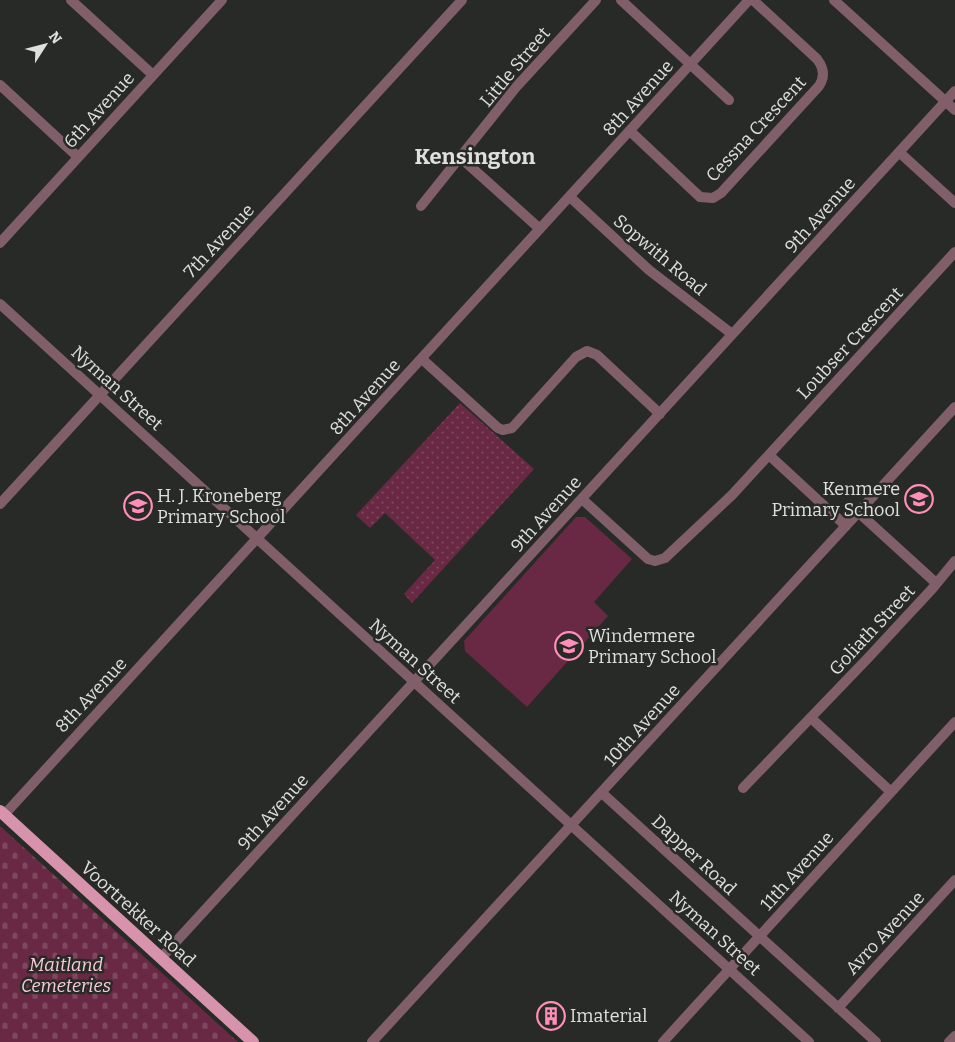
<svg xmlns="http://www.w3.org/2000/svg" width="955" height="1042" font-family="Bitter,serif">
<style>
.cemetery{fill:url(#cemetery-stones)}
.park{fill:url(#park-dots)}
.pitch{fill:#692944}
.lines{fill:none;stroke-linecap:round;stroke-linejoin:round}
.minor{stroke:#805f6a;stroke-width:10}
.primary{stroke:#d793ab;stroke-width:12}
.labels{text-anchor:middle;stroke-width:5;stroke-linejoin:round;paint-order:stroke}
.street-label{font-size:18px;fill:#dfe0de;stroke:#282a27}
.poi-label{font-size:18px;fill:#dfe0de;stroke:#282a27;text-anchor:start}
.park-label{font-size:18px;font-style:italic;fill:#f8ccda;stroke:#282a27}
.district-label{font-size:22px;font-weight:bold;fill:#dfe0de;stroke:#282a27}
</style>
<defs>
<pattern id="cemetery-stones" width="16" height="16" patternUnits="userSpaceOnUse" patternTransform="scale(1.25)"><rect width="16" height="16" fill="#692944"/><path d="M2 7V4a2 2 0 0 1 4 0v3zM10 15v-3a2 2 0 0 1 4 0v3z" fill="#7e485f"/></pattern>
<pattern id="park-dots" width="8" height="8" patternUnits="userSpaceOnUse" patternTransform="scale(1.25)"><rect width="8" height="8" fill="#692944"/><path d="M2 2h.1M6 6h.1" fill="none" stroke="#7e485f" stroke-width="1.8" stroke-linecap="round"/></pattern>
</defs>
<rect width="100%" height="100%" fill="#282a27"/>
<!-- cemetery -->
<path class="cemetery" d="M 0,826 L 238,1042 L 0,1042 Z"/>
<!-- park -->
<path class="park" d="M 460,403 L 534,469 L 412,603 L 404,594 L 435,560 L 385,513 L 370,528 L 356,515 Z"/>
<!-- pitch -->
<path class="pitch" d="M 576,517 L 585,517 L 632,559 L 594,602 L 608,616 L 527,707 L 465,651 L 464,641 Z"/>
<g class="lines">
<!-- minor -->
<path class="minor" d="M 71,0 L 153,75
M 621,0 L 729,100
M 834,0 L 955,110
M 0,85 L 78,157
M 630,131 L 700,197 L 713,198 L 721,193 L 819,86 C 825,77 824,68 817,59 L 753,0
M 899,152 L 955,203
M 461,158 L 540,229
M 570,197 L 649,270 L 732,334
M 421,206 L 517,86 L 596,0
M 0,243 L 222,0
M 0,304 L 809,1042
M 422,359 L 498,428 L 503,430 L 512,428 L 576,357 L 587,351 L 597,355 L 660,414
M 769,455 L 846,526
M 582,499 L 648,559 L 655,561 L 665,558 L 732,495 L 955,252
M 0,504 L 462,0
M 858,512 L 936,583
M 811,718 L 891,792
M 743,788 L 868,658 L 932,589 L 955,561
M 602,793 L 876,1042
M 4,815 L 749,0
M 161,958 L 955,91
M 838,1008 L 955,880
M 372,1042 L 955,407
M 663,1042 L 955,722
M 949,1042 L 955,1036"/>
<!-- primary -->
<path class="primary" d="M 0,811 L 253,1042"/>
</g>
<!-- icons -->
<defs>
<symbol id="school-ring" viewBox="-11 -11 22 22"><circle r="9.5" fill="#282a27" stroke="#ff8eb9" stroke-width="1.5"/><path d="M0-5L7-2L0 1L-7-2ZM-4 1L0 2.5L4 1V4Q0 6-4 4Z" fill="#ff8eb9"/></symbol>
<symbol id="building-ring" viewBox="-11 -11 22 22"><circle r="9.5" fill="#282a27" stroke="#ff8eb9" stroke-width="1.5"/><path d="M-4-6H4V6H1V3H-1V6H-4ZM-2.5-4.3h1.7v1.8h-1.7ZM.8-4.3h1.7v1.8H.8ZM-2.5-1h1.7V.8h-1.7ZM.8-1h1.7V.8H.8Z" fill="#ff8eb9"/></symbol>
</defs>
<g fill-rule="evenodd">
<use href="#school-ring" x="903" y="483" width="32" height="32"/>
<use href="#school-ring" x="122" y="490" width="32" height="32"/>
<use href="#school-ring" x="553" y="630" width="32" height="32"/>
<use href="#building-ring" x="535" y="1000" width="32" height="32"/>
</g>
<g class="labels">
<!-- street labels -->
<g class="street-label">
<text transform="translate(515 67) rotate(-50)" y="6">Little Street</text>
<text transform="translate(638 98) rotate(-48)" y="6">8th Avenue</text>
<text transform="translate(99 110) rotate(-48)" y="6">6th Avenue</text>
<text transform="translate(756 129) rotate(-47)" y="6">Cessna Crescent</text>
<text transform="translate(820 215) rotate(-48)" y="6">9th Avenue</text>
<text transform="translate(219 241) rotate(-47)" y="6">7th Avenue</text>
<text transform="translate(660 255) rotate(40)" y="6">Sopwith Road</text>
<text transform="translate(850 343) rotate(-47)" y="6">Loubser Crescent</text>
<text transform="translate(117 388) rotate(42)" y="6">Nyman Street</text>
<text transform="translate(365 397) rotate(-48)" y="6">8th Avenue</text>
<text transform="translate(546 514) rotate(-48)" y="6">9th Avenue</text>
<text transform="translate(872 630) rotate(-47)" y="6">Goliath Street</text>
<text transform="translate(415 661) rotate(42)" y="6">Nyman Street</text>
<text transform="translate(91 695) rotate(-47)" y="6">8th Avenue</text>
<text transform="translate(642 725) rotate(-48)" y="6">10th Avenue</text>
<text transform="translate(273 812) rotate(-48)" y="6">9th Avenue</text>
<text transform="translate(694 855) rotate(43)" y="6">Dapper Road</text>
<text transform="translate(797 871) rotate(-48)" y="6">11th Avenue</text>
<text transform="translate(138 914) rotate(42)" y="6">Voortrekker Road</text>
<text transform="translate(715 933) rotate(42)" y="6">Nyman Street</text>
<text transform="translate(885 933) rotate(-47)" y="6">Avro Avenue</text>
</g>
<!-- poi labels -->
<g class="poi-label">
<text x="900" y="495" text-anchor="end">Kenmere<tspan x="900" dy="21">Primary School</tspan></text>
<text x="157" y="502">H. J. Kroneberg<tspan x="157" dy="21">Primary School</tspan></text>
<text x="588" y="642">Windermere<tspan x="588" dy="21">Primary School</tspan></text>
<text x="570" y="1022">Imaterial</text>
</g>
<!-- park labels -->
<g class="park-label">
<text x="66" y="971">Maitland<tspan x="66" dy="21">Cemeteries</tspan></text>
</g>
<!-- district labels -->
<g class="district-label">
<text x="475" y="164">Kensington</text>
</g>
</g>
<!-- north arrow -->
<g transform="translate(45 45) rotate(54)" stroke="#282a27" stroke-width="4" paint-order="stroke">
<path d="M0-4L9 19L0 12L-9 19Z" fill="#dfe0de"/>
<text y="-8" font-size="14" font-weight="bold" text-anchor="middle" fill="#dfe0de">N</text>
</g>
</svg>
